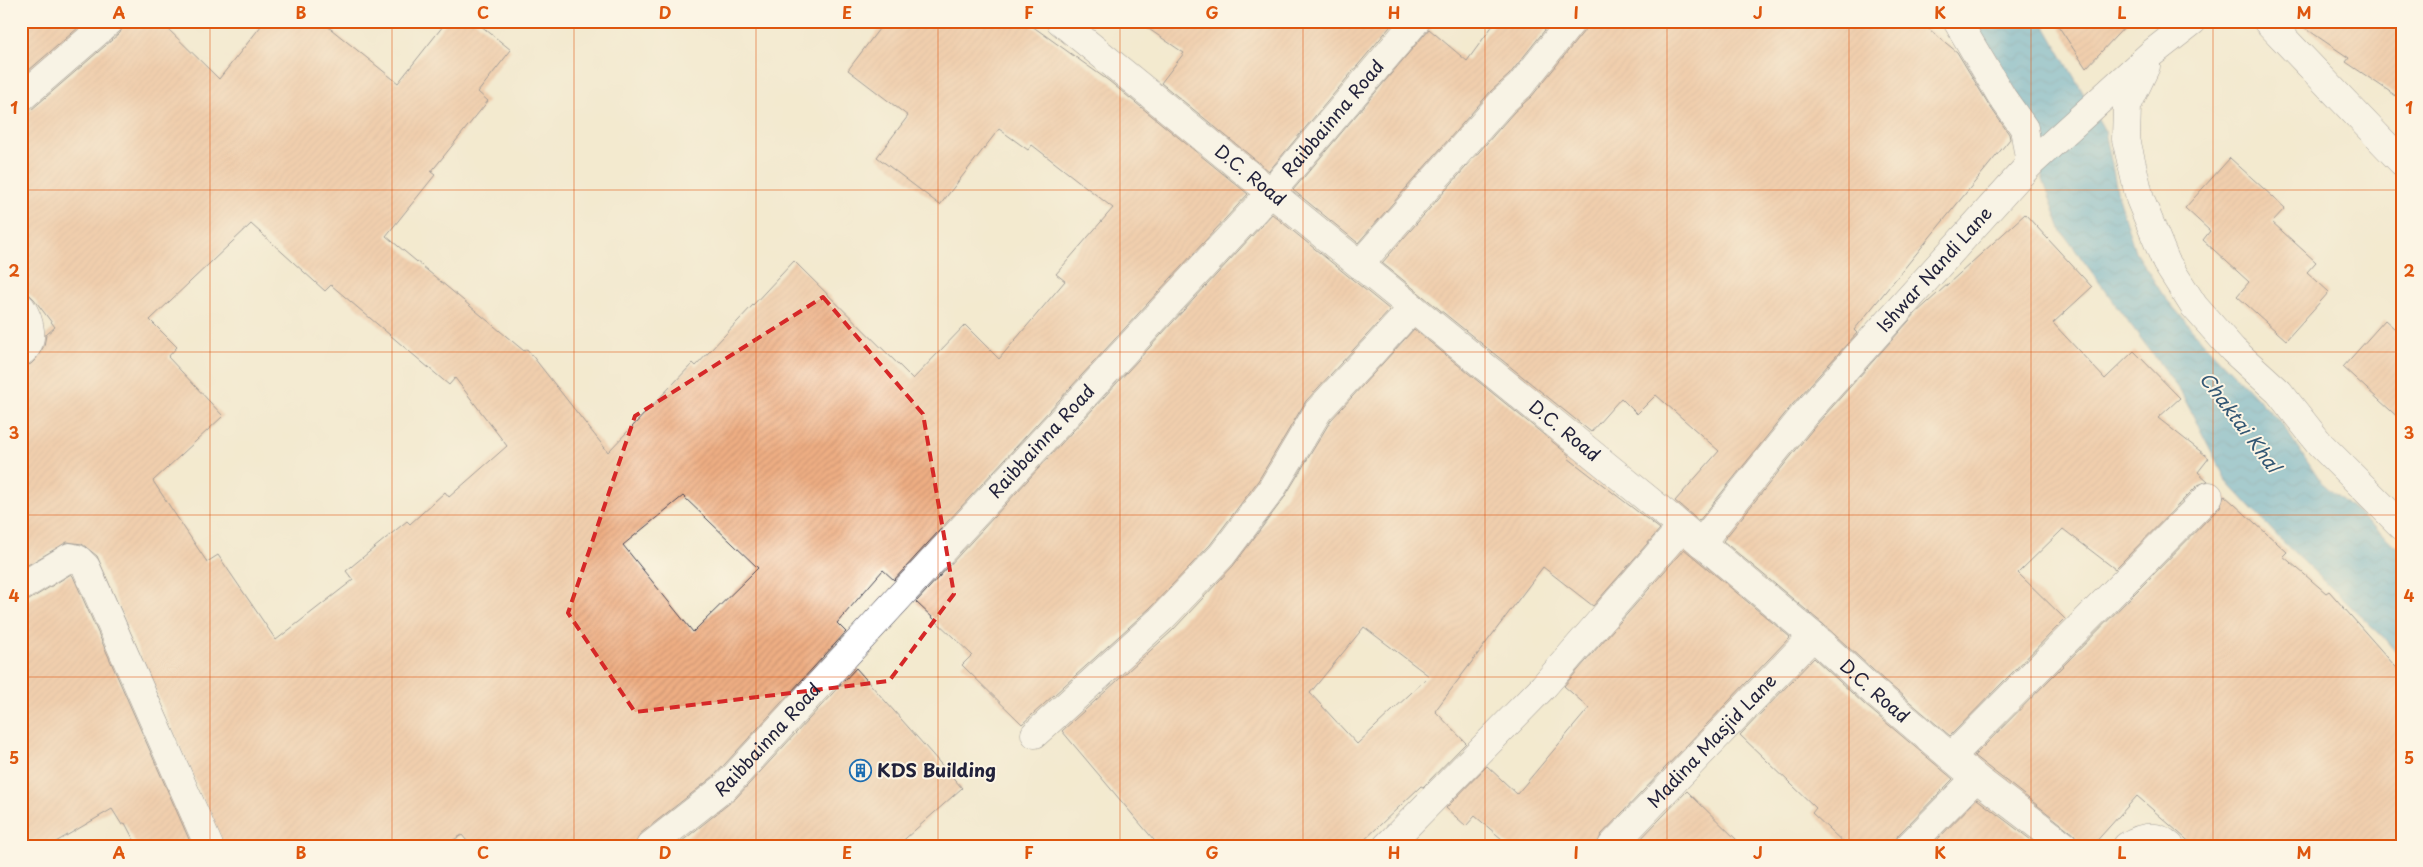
<svg xmlns="http://www.w3.org/2000/svg" width="2423" height="867" font-family="'Playpen Sans',sans-serif">
<style>
.water{fill:url(#water-waves);stroke:#386482}
.building{fill:url(#building-hatch);fill-rule:evenodd}
.lines{fill:none;stroke-linecap:round;stroke-linejoin:round}
.street-casing{stroke:#414051;stroke-width:29}
.street{stroke:#fff;stroke-width:28}
.marked{fill:none;stroke:#d62828;stroke-width:4;stroke-dasharray:10 6;stroke-linejoin:round}
.grid{fill:none;stroke:#de560e;stroke-width:1;stroke-opacity:0.55}
.labels{text-anchor:middle;stroke-width:4;stroke-linejoin:round;paint-order:stroke}
.street-label{font-size:18px;fill:#22223b;stroke:#fcf5e5}
.poi-label{font-size:18px;font-weight:bold;fill:#22223b;stroke:#fcf5e5;text-anchor:start}
.water-label{font-size:19px;font-style:italic;fill:#335774;stroke:#fcf5e5}
.neatline{fill:none;stroke:#de560e;stroke-width:2}
.grid-label{font-size:16px;text-anchor:middle;font-weight:bold;fill:#de560e}
</style>
<defs>
<pattern id="water-waves" width="16" height="10" patternUnits="userSpaceOnUse" patternTransform="scale(1.25)"><rect width="16" height="10" fill="#4da6ca"/><path d="M0 5q4-4 8 0t8 0" fill="none" stroke="#4087a5"/></pattern>
<pattern id="building-hatch" width="6" height="6" patternUnits="userSpaceOnUse" patternTransform="scale(1.25)"><rect width="6" height="6" fill="#eeae83"/><path d="M-1 1l2-2M0 6l6-6M5 7l2-2" fill="none" stroke="#cc9572"/></pattern>
</defs>
<rect width="100%" height="100%" fill="#fcf5e5"/>
<filter id="ink" filterUnits="userSpaceOnUse"><feTurbulence type="fractalNoise" baseFrequency=".02" numOctaves="2"/><feDisplacementMap in="SourceGraphic" scale="10" xChannelSelector="R" yChannelSelector="G"/><feConvolveMatrix kernelMatrix="1 2 1 2 8 2 1 2 1" color-interpolation-filters="sRGB"/></filter>
<filter id="wash" filterUnits="userSpaceOnUse"><feTurbulence type="fractalNoise" baseFrequency=".0096" numOctaves="4" result="noise"/><feDisplacementMap in="SourceGraphic" scale="20" xChannelSelector="R" yChannelSelector="G"/><feGaussianBlur stdDeviation="1.12" result="paint"/><feColorMatrix in="noise" values="0 0 0 0 0 0 0 0 0 0 0 0 0 0 0 0 0 1.4 0 .05"/><feComposite in="paint" operator="in"/></filter>
<g filter="url(#wash)">
<rect width="100%" height="100%" fill="#f3eacf"/>
<!-- water -->
<path class="water" d="M 1970,21 L 2042,21 L 2105,131 L 2119,200 L 2135,251 L 2163,295 L 2202,341 L 2282,424 L 2321,482 L 2402,551 L 2402,660 L 2383,637 L 2281,540 L 2227,482 L 2182,394 L 2062,232 L 2042,177 L 2028,114 L 1999,61 Z"/>
<g id="blocks">
<!-- building -->
<path class="building" d="M 21,21 L 86,21 L 21,77 Z
M 125,21 L 160,21 L 219,79 L 265,21 L 321,21 L 398,83 L 447,21 L 475,21 L 511,50 L 478,92 L 488,101 L 431,172 L 435,175 L 386,236 L 524,351 L 527,349 L 608,452 L 693,363 L 696,366 L 794,261 L 913,379 L 965,325 L 999,359 L 1065,281 L 1056,274 L 1113,208 L 1032,145 L 1028,150 L 999,129 L 940,205 L 877,157 L 908,116 L 848,70 L 885,21 L 1025,21 L 1109,81 L 1248,194 L 894,580 L 883,570 L 837,623 L 846,632 L 714,776 L 640,834 L 635,846 L 471,846 L 462,835 L 443,846 L 224,846 L 97,556 L 82,544 L 67,542 L 21,569 L 21,367 L 31,364 L 36,359 L 44,346 L 46,335 L 55,327 L 34,299 L 21,286 L 21,113 L 31,110 L 120,33 ZM 251,224 L 325,291 L 331,285 L 449,385 L 455,378 L 507,446 L 449,497 L 445,492 L 410,524 L 407,521 L 374,548 L 346,571 L 353,580 L 276,640 L 218,555 L 207,562 L 153,481 L 223,416 L 168,357 L 177,347 L 150,320 ZM 683,496 L 758,568 L 693,632 L 623,545 Z
M 1137,21 L 1395,21 L 1269,171 L 1161,83 L 1184,53 Z
M 1496,21 L 1552,21 L 1509,75 L 1491,91 L 1358,243 L 1293,190 L 1429,29 L 1467,61 Z
M 1587,21 L 1919,21 L 1957,52 L 1989,105 L 2009,134 L 2010,139 L 1854,330 L 1857,333 L 1792,405 L 1699,521 L 1675,501 L 1719,451 L 1656,395 L 1637,414 L 1621,398 L 1591,432 L 1382,263 L 1514,112 L 1532,96 L 1584,31 Z
M 2055,21 L 2130,21 L 2086,68 Z
M 2295,21 L 2387,21 L 2402,31 L 2402,100 L 2346,62 L 2349,58 Z
M 2230,158 L 2285,208 L 2272,222 L 2316,262 L 2307,272 L 2329,292 L 2286,340 L 2237,296 L 2249,282 L 2203,240 L 2210,231 L 2185,208 Z
M 1272,214 L 1390,310 L 1306,401 L 1258,481 L 1210,545 L 1150,608 L 1022,724 L 962,665 L 972,655 L 916,602 Z
M 2025,214 L 2092,287 L 2053,323 L 2105,379 L 2134,351 L 2180,398 L 2158,418 L 2209,458 L 2198,472 L 2208,481 L 2198,485 L 2115,569 L 2063,529 L 2018,573 L 2065,619 L 1950,736 L 1884,680 L 1823,624 L 1723,541 L 1816,425 L 1916,313 Z
M 2385,320 L 2402,335 L 2402,421 L 2343,367 Z
M 1414,329 L 1570,456 L 1568,458 L 1660,529 L 1593,606 L 1543,567 L 1435,711 L 1466,743 L 1423,787 L 1421,786 L 1358,846 L 1159,846 L 1062,731 L 1172,631 L 1233,566 L 1284,498 L 1331,420 ZM 1364,627 L 1429,676 L 1357,744 L 1310,693 Z
M 2224,495 L 2287,552 L 2283,556 L 2326,593 L 2329,591 L 2402,674 L 2402,846 L 2194,846 L 2137,796 L 2092,846 L 2080,846 L 2074,834 L 1974,756 L 2220,507 Z
M 1684,549 L 1790,637 L 1601,835 L 1597,846 L 1510,846 L 1475,816 L 1466,826 L 1446,808 L 1487,766 L 1517,794 L 1589,708 L 1564,686 Z
M 71,574 L 73,576 L 192,846 L 137,846 L 125,823 L 122,825 L 112,809 L 49,846 L 21,846 L 21,603 L 29,600 Z
M 1814,658 L 1864,704 L 1953,779 L 1898,835 L 1894,846 L 1847,846 L 1812,813 L 1816,808 L 1740,735 Z
M 856,668 L 962,788 L 897,846 L 676,846 L 736,798 Z
M 1687,791 L 1743,846 L 1634,846 Z
M 1977,799 L 2039,846 L 1931,846 Z"/>
</g>
</g>
<g filter="url(#ink)">
<use href="#blocks" fill-opacity="0" stroke="#414051" stroke-width="1"/>
<g class="lines">
<defs>
<g id="street">
<path id="s1" d="M 1060,21 L 1682,527 L 1813,636 L 1874,692 L 1976,778 L 2065,846"/>
<path d="M 1957,21 L 2002,97 L 2024,128 L 2030,164"/>
<path d="M 2267,21 L 2402,162"/>
<path d="M 2146,66 L 2127,106 L 2126,139 L 2140,199 L 2166,262 L 2194,306 L 2233,350 L 2279,392 L 2320,444 L 2402,526"/>
<path d="M 21,98 L 110,21"/>
<path d="M 1360,264 L 1503,101 L 1520,86 L 1572,21"/>
<path d="M 21,307 C 30,320 36,342 21,352"/>
<path id="s2" d="M 1701,543 L 1804,415 L 2030,164 L 2152,53 L 2193,21"/>
<path d="M 21,587 L 70,557 L 78,559 L 86,567 L 209,846"/>
<path d="M 1035,734 L 1161,619 L 1222,555 L 1271,490 L 1318,411 L 1413,308"/>
<path d="M 1951,757 L 2209,496"/>
<path id="s3" d="M 650,846 L 725,787 L 1272,191 L 1416,21"/>
<path d="M 1387,846 L 1543,687 L 1682,527"/>
<path id="s4" d="M 1612,846 L 1813,636"/>
<path d="M 1909,846 L 1976,778"/>
<path d="M 2127,846 C 2141,837 2156,833 2170,846"/>
</g>
</defs>
<!-- street casing -->
<use href="#street" class="street-casing"/>
<!-- street -->
<use href="#street" class="street"/>
</g>
</g>
<!-- marked area -->
<path d="M0 0H2423V867H0ZM 823,297 L 923,414 L 954,594 L 889,681 L 635,712 L 568,613 L 635,416 Z" fill="#f3eacf" fill-opacity=".55" fill-rule="evenodd"/>
<path class="marked" d="M 823,297 L 923,414 L 954,594 L 889,681 L 635,712 L 568,613 L 635,416 Z"/>
<!-- grid -->
<path class="grid" d="M 210,21 L 210,846M 392,21 L 392,846M 574,21 L 574,846M 756,21 L 756,846M 938,21 L 938,846M 1120,21 L 1120,846M 1303,21 L 1303,846M 1485,21 L 1485,846M 1667,21 L 1667,846M 1849,21 L 1849,846M 2031,21 L 2031,846M 2213,21 L 2213,846M 21,190 L 2402,190M 21,352 L 2402,352M 21,515 L 2402,515M 21,677 L 2402,677"/>
<!-- icons -->
<defs>
<symbol id="building-ring" viewBox="-11 -11 22 22"><circle r="9.5" fill="#fcf5e5" stroke="#1f6fb2" stroke-width="1.5"/><path d="M-4-6H4V6H1V3H-1V6H-4ZM-2.5-4.3h1.7v1.8h-1.7ZM.8-4.3h1.7v1.8H.8ZM-2.5-1h1.7V.8h-1.7ZM.8-1h1.7V.8H.8Z" fill="#1f6fb2"/></symbol>
</defs>
<g fill-rule="evenodd">
<use href="#building-ring" x="848" y="758" width="25" height="25"/>
</g>
<g class="labels">
<!-- street labels -->
<g class="street-label">
<text dy="6" stroke="none"><textPath href="#s3" startOffset="999">Raibbainna Road</textPath></text>
<text dy="6" stroke="none"><textPath href="#s1" startOffset="245">D.C. Road</textPath></text>
<text dy="6" stroke="none"><textPath href="#s2" startOffset="360">Ishwar Nandi Lane</textPath></text>
<text dy="6" stroke="none"><textPath href="#s1" startOffset="650">D.C. Road</textPath></text>
<text dy="6" stroke="none"><textPath href="#s3" startOffset="564">Raibbainna Road</textPath></text>
<text dy="6" stroke="none"><textPath href="#s1" startOffset="1055">D.C. Road</textPath></text>
<text dy="6" stroke="none"><textPath href="#s3" startOffset="159">Raibbainna Road</textPath></text>
<text dy="6" stroke="none"><textPath href="#s4" startOffset="145">Madina Masjid Lane</textPath></text>
</g>
<!-- poi labels -->
<g class="poi-label">
<text x="877" y="777">KDS Building</text>
</g>
<!-- water labels -->
<g class="water-label">
<text transform="translate(2240 422) rotate(53)" y="7">Chaktai Khal</text>
</g>
</g>
<!-- margin -->
<rect width="2423" height="867" fill="none" stroke="#fcf5e5" stroke-width="55"/>
<rect x="28" y="28" width="2368" height="812" class="neatline"/>
<g class="grid-label">
<text x="119" y="19">A</text>
<text x="301" y="19">B</text>
<text x="483" y="19">C</text>
<text x="665" y="19">D</text>
<text x="847" y="19">E</text>
<text x="1029" y="19">F</text>
<text x="1212" y="19">G</text>
<text x="1394" y="19">H</text>
<text x="1576" y="19">I</text>
<text x="1758" y="19">J</text>
<text x="1940" y="19">K</text>
<text x="2122" y="19">L</text>
<text x="2304" y="19">M</text>
<text x="14" y="114">1</text>
<text x="2409" y="114">1</text>
<text x="14" y="277">2</text>
<text x="2409" y="277">2</text>
<text x="14" y="439">3</text>
<text x="2409" y="439">3</text>
<text x="14" y="602">4</text>
<text x="2409" y="602">4</text>
<text x="14" y="764">5</text>
<text x="2409" y="764">5</text>
<text x="119" y="859">A</text>
<text x="301" y="859">B</text>
<text x="483" y="859">C</text>
<text x="665" y="859">D</text>
<text x="847" y="859">E</text>
<text x="1029" y="859">F</text>
<text x="1212" y="859">G</text>
<text x="1394" y="859">H</text>
<text x="1576" y="859">I</text>
<text x="1758" y="859">J</text>
<text x="1940" y="859">K</text>
<text x="2122" y="859">L</text>
<text x="2304" y="859">M</text>
</g>
</svg>
